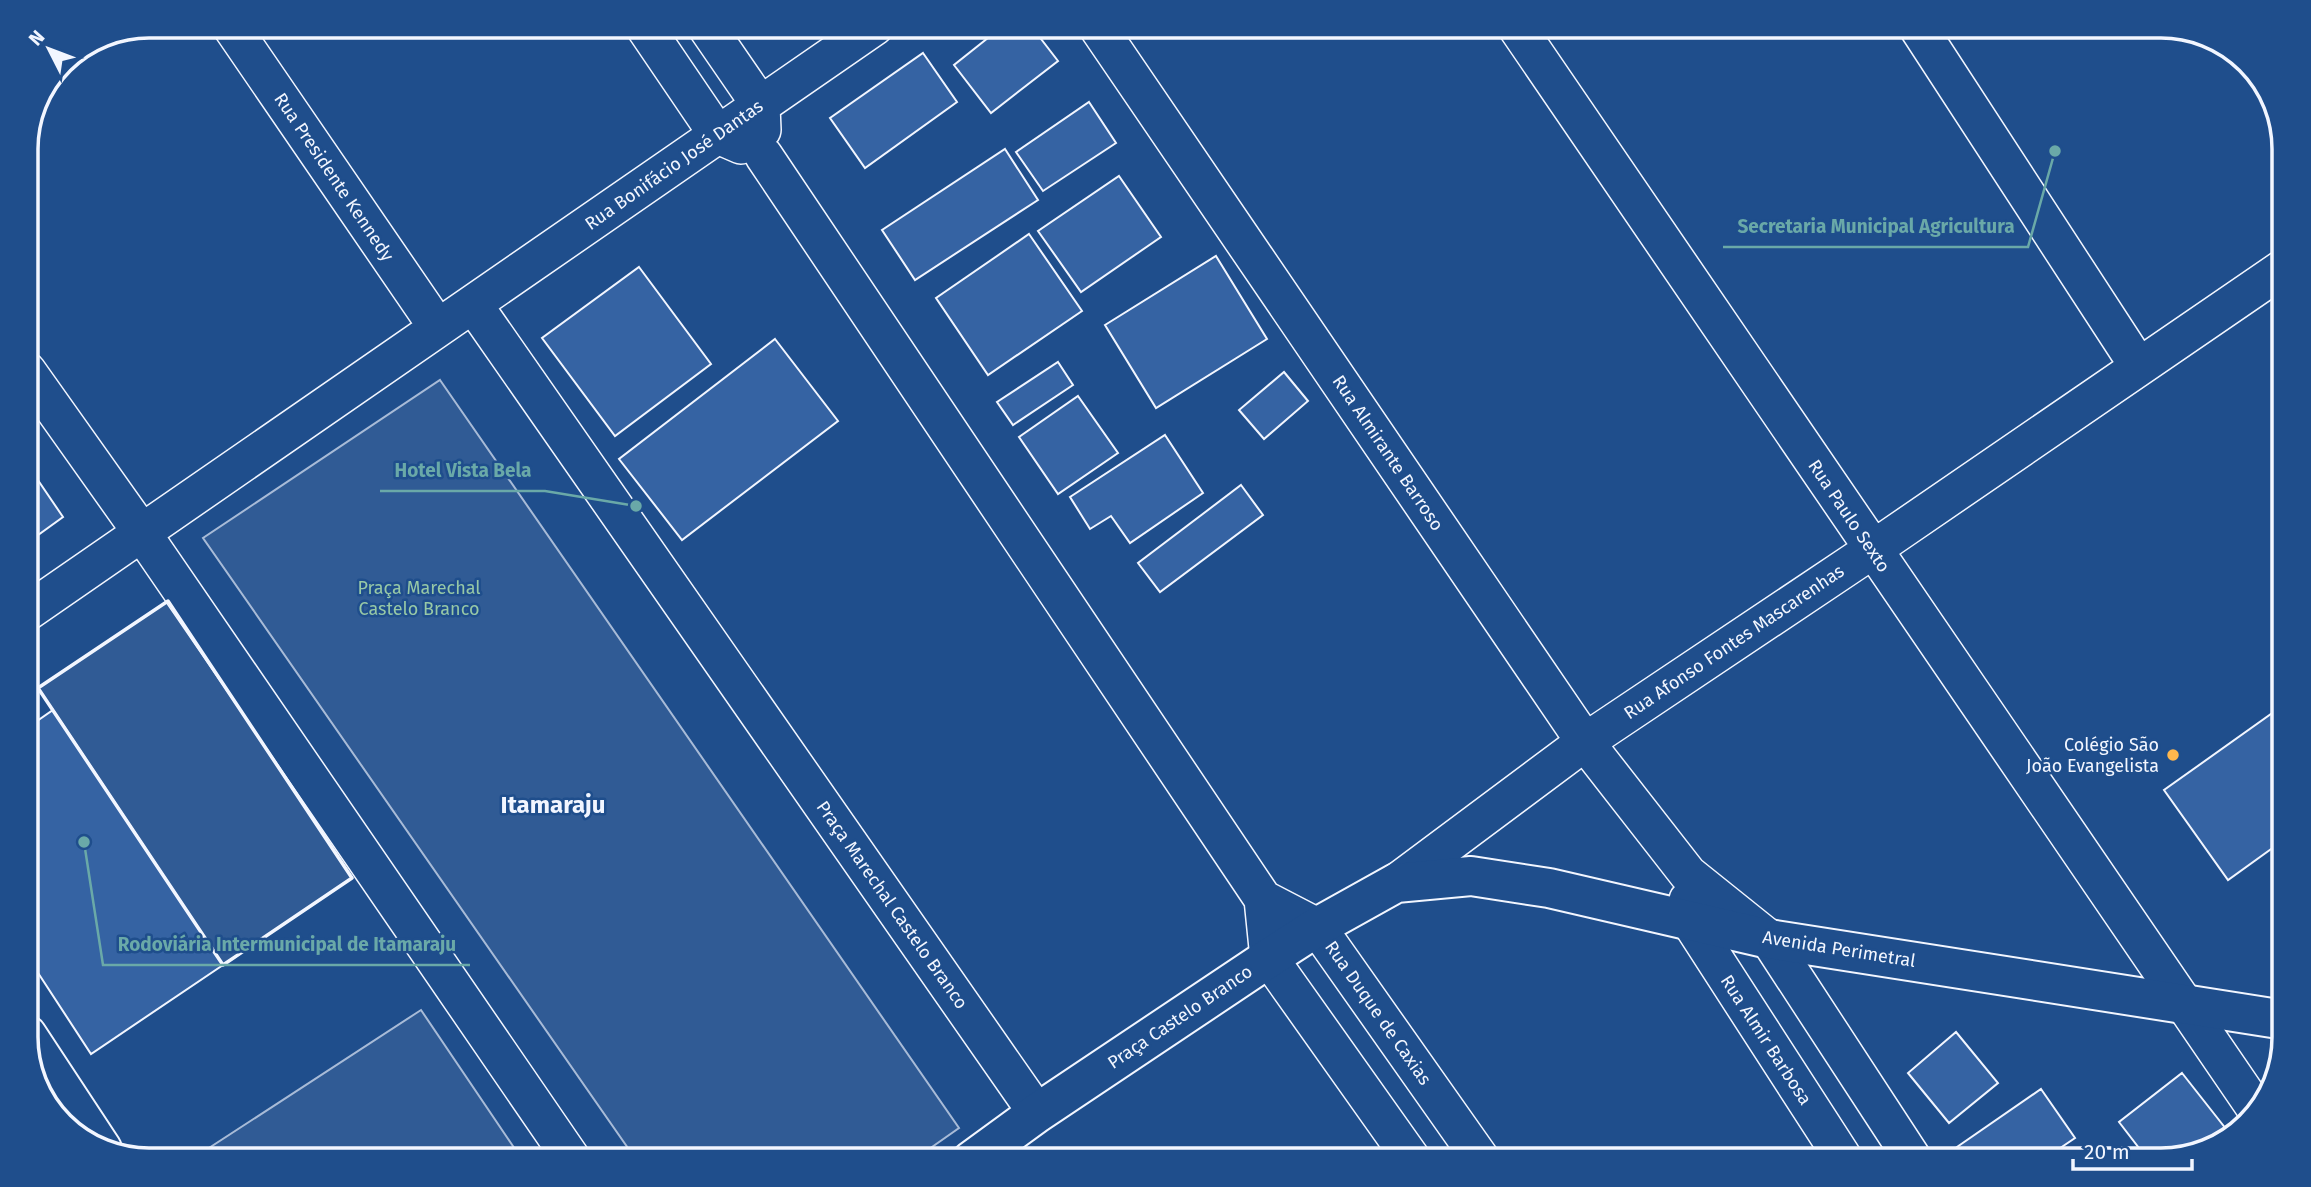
<svg xmlns="http://www.w3.org/2000/svg" width="2311" height="1187" font-family="'Fira Sans',sans-serif">
<style>
.built{fill:#305b95;stroke:#a8bbd7;stroke-width:2}
.building{fill:#3563a3;stroke:#f2f6ff;stroke-width:2}
.lines{fill:none;stroke-linecap:round;stroke-linejoin:round}
.minor-casing{stroke:#f2f6ff;stroke-width:40}
.primary-casing{stroke:#f2f6ff;stroke-width:42}
.minor{stroke:#1f4e8c;stroke-width:37}
.primary{stroke:#1f4e8c;stroke-width:38}
.wall{stroke:#f2f6ff;stroke-width:3.5}
.poi-dot{fill:#ffb74d;stroke:#1f4e8c;stroke-width:2.5}
.labels{text-anchor:middle;stroke-width:5;stroke-linejoin:round;paint-order:stroke}
.street-label{font-size:18px;fill:#f2f6ff;stroke:#1f4e8c}
.park-label{font-size:18px;fill:#97c8a6;stroke:#1f4e8c}
.poi-label{font-size:18px;fill:#f2f6ff;stroke:#1f4e8c;text-anchor:end}
.district-label{font-size:24px;font-weight:bold;fill:#f2f6ff;stroke:#1f4e8c}
.rim{fill:none;stroke:#f2f6ff;stroke-width:3.5}
.leader{fill:none;stroke:#6aa9a8;stroke-width:2.5}
.callout-dot{fill:#6aa9a8;stroke:#1f4e8c;stroke-width:2.5}
.callout-label{font-size:19px;text-anchor:middle;font-weight:bold;fill:#6aa9a8;stroke:#1f4e8c;stroke-width:5;stroke-linejoin:round;paint-order:stroke}
</style>
<rect width="100%" height="100%" fill="#1f4e8c"/>
<!-- built -->
<path class="built" d="M 440,380 L 959,1128 L 912,1161 L 637,1161 L 203,538 Z
M 168,601 L 352,878 L 223,965 L 38,688 Z
M 421,1010 L 523,1161 L 189,1161 Z"/>
<!-- building -->
<path class="building" d="M 1003,26 L 1031,26 L 1058,61 L 991,113 L 954,65 Z
M 923,53 L 957,102 L 865,168 L 830,118 Z
M 1089,102 L 1116,143 L 1043,191 L 1016,152 Z
M 1005,149 L 1038,200 L 915,280 L 882,230 Z
M 1119,176 L 1161,237 L 1081,292 L 1038,231 Z
M 1029,234 L 1082,311 L 988,375 L 936,298 Z
M 1216,256 L 1267,339 L 1156,408 L 1105,325 Z
M 639,267 L 711,364 L 615,436 L 542,338 Z
M 775,339 L 838,421 L 682,540 L 619,459 Z
M 1058,362 L 1073,385 L 1013,425 L 997,402 Z
M 1284,372 L 1308,401 L 1264,439 L 1239,410 Z
M 1078,396 L 1118,453 L 1058,494 L 1019,437 Z
M 1165,435 L 1203,493 L 1130,543 L 1111,516 L 1090,529 L 1070,497 Z
M 27,464 L 63,517 L 27,543 Z
M 1241,485 L 1263,515 L 1160,592 L 1138,563 Z
M 2285,704 L 2285,839 L 2228,880 L 2164,790 Z
M 53,710 L 223,965 L 91,1054 L 27,956 L 27,728 Z
M 1956,1032 L 1998,1083 L 1949,1123 L 1908,1073 Z
M 2182,1073 L 2230,1134 L 2214,1147 L 2162,1161 L 2149,1161 L 2119,1122 Z
M 2041,1089 L 2075,1138 L 2041,1161 L 1966,1161 L 1957,1147 Z"/>
<g class="lines">
<defs>
<path id="minor" d="M 231,26 L 438,328
M 644,26 L 718,135 L 741,145
M 706,26 L 761,106 L 762,130
M 1097,26 L 1585,742 L 1688,874 L 1769,939 L 1914,1161
M 1516,26 L 2256,1109
M 1917,26 L 2139,367
M 764,156 L 1263,899 L 1269,958 L 1413,1161
M 473,304 L 1037,1113
M 27,371 L 142,533 L 573,1161
M 27,612 L 875,26
M 1396,883 L 1585,742 L 1872,550 L 2285,267
M 1263,899 L 1317,927 L 1482,1161
M 1688,900 L 1688,918 L 1845,1161"/>
<path id="primary" d="M 27,1035 L 102,1149
M 971,1161 L 1037,1113 L 1269,958 L 1317,927 L 1396,883 L 1471,876 L 1549,888 L 1769,939 L 2285,1020"/>
</defs>
<!-- minor casing -->
<use href="#minor" class="minor-casing"/>
<!-- primary casing -->
<use href="#primary" class="primary-casing"/>
<!-- minor -->
<use href="#minor" class="minor"/>
<!-- primary -->
<use href="#primary" class="primary"/>
<!-- wall -->
<path class="wall" d="M 168,601 L 352,878 L 223,965 L 38,688 Z"/>
</g>
<!-- markers -->
<circle class="poi-dot" cx="2173" cy="755" r="7"/>
<g class="labels">
<!-- street labels -->
<g class="street-label">
<text transform="translate(674 165) rotate(-35)" y="6">Rua Bonifácio José Dantas</text>
<text transform="translate(334 177) rotate(56)" y="6">Rua Presidente Kennedy</text>
<text transform="translate(1388 453) rotate(56)" y="6">Rua Almirante Barroso</text>
<text transform="translate(1849 516) rotate(56)" y="6">Rua Paulo Sexto</text>
<text transform="translate(1734 642) rotate(-34)" y="6">Rua Afonso Fontes Mascarenhas</text>
<text transform="translate(892 905) rotate(55)" y="6">Praça Marechal Castelo Branco</text>
<text transform="translate(1839 949) rotate(9)" y="6">Avenida Perimetral</text>
<text transform="translate(1378 1013) rotate(55)" y="6">Rua Duque de Caxias</text>
<text transform="translate(1180 1017) rotate(-34)" y="6">Praça Castelo Branco</text>
<text transform="translate(1766 1040) rotate(57)" y="6">Rua Almir Barbosa</text>
</g>
<!-- park labels -->
<g class="park-label">
<text x="419" y="594">Praça Marechal<tspan x="419" dy="21">Castelo Branco</tspan></text>
</g>
<!-- poi labels -->
<g class="poi-label">
<text x="2159" y="751">Colégio São<tspan x="2159" dy="21">João Evangelista</tspan></text>
</g>
<!-- district labels -->
<g class="district-label">
<text x="553" y="813">Itamaraju</text>
</g>
</g>
<!-- crop -->
<path d="M0 0H2311V1187H0ZM149 38H2161A111 111 0 0 1 2272 149V1037A111 111 0 0 1 2161 1148H149A111 111 0 0 1 38 1037V149A111 111 0 0 1 149 38Z" fill="#1f4e8c" fill-rule="evenodd"/>
<path class="rim" d="M149 38H2161A111 111 0 0 1 2272 149V1037A111 111 0 0 1 2161 1148H149A111 111 0 0 1 38 1037V149A111 111 0 0 1 149 38Z"/>
<!-- callouts -->
<path class="leader" d="M2055 151L2028 247H1723M636 506L545 491H380M84 842L103 965H470"/>
<g class="callout-dot">
<circle cx="2055" cy="151" r="7"/>
<circle cx="636" cy="506" r="7"/>
<circle cx="84" cy="842" r="7"/>
</g>
<g class="callout-label">
<text x="1876" y="233">Secretaria Municipal Agricultura</text>
<text x="463" y="477">Hotel Vista Bela</text>
<text x="287" y="951">Rodoviária Intermunicipal de Itamaraju</text>
</g>
<!-- north arrow -->
<g transform="translate(49 49) rotate(312)" stroke="#1f4e8c" stroke-width="5" paint-order="stroke">
<path d="M0-5L12 26L0 18L-12 26Z" fill="#f2f6ff"/>
<text y="-10" font-size="19" font-weight="bold" text-anchor="middle" fill="#f2f6ff">N</text>
</g>
<!-- scale -->
<path d="M2073 1159v10h119v-10" fill="none" stroke="#f2f6ff" stroke-width="3.5"/>
<text x="2084" y="1159" font-size="21" fill="#f2f6ff" stroke="#1f4e8c" stroke-width="5" paint-order="stroke">20 m</text>
</svg>
